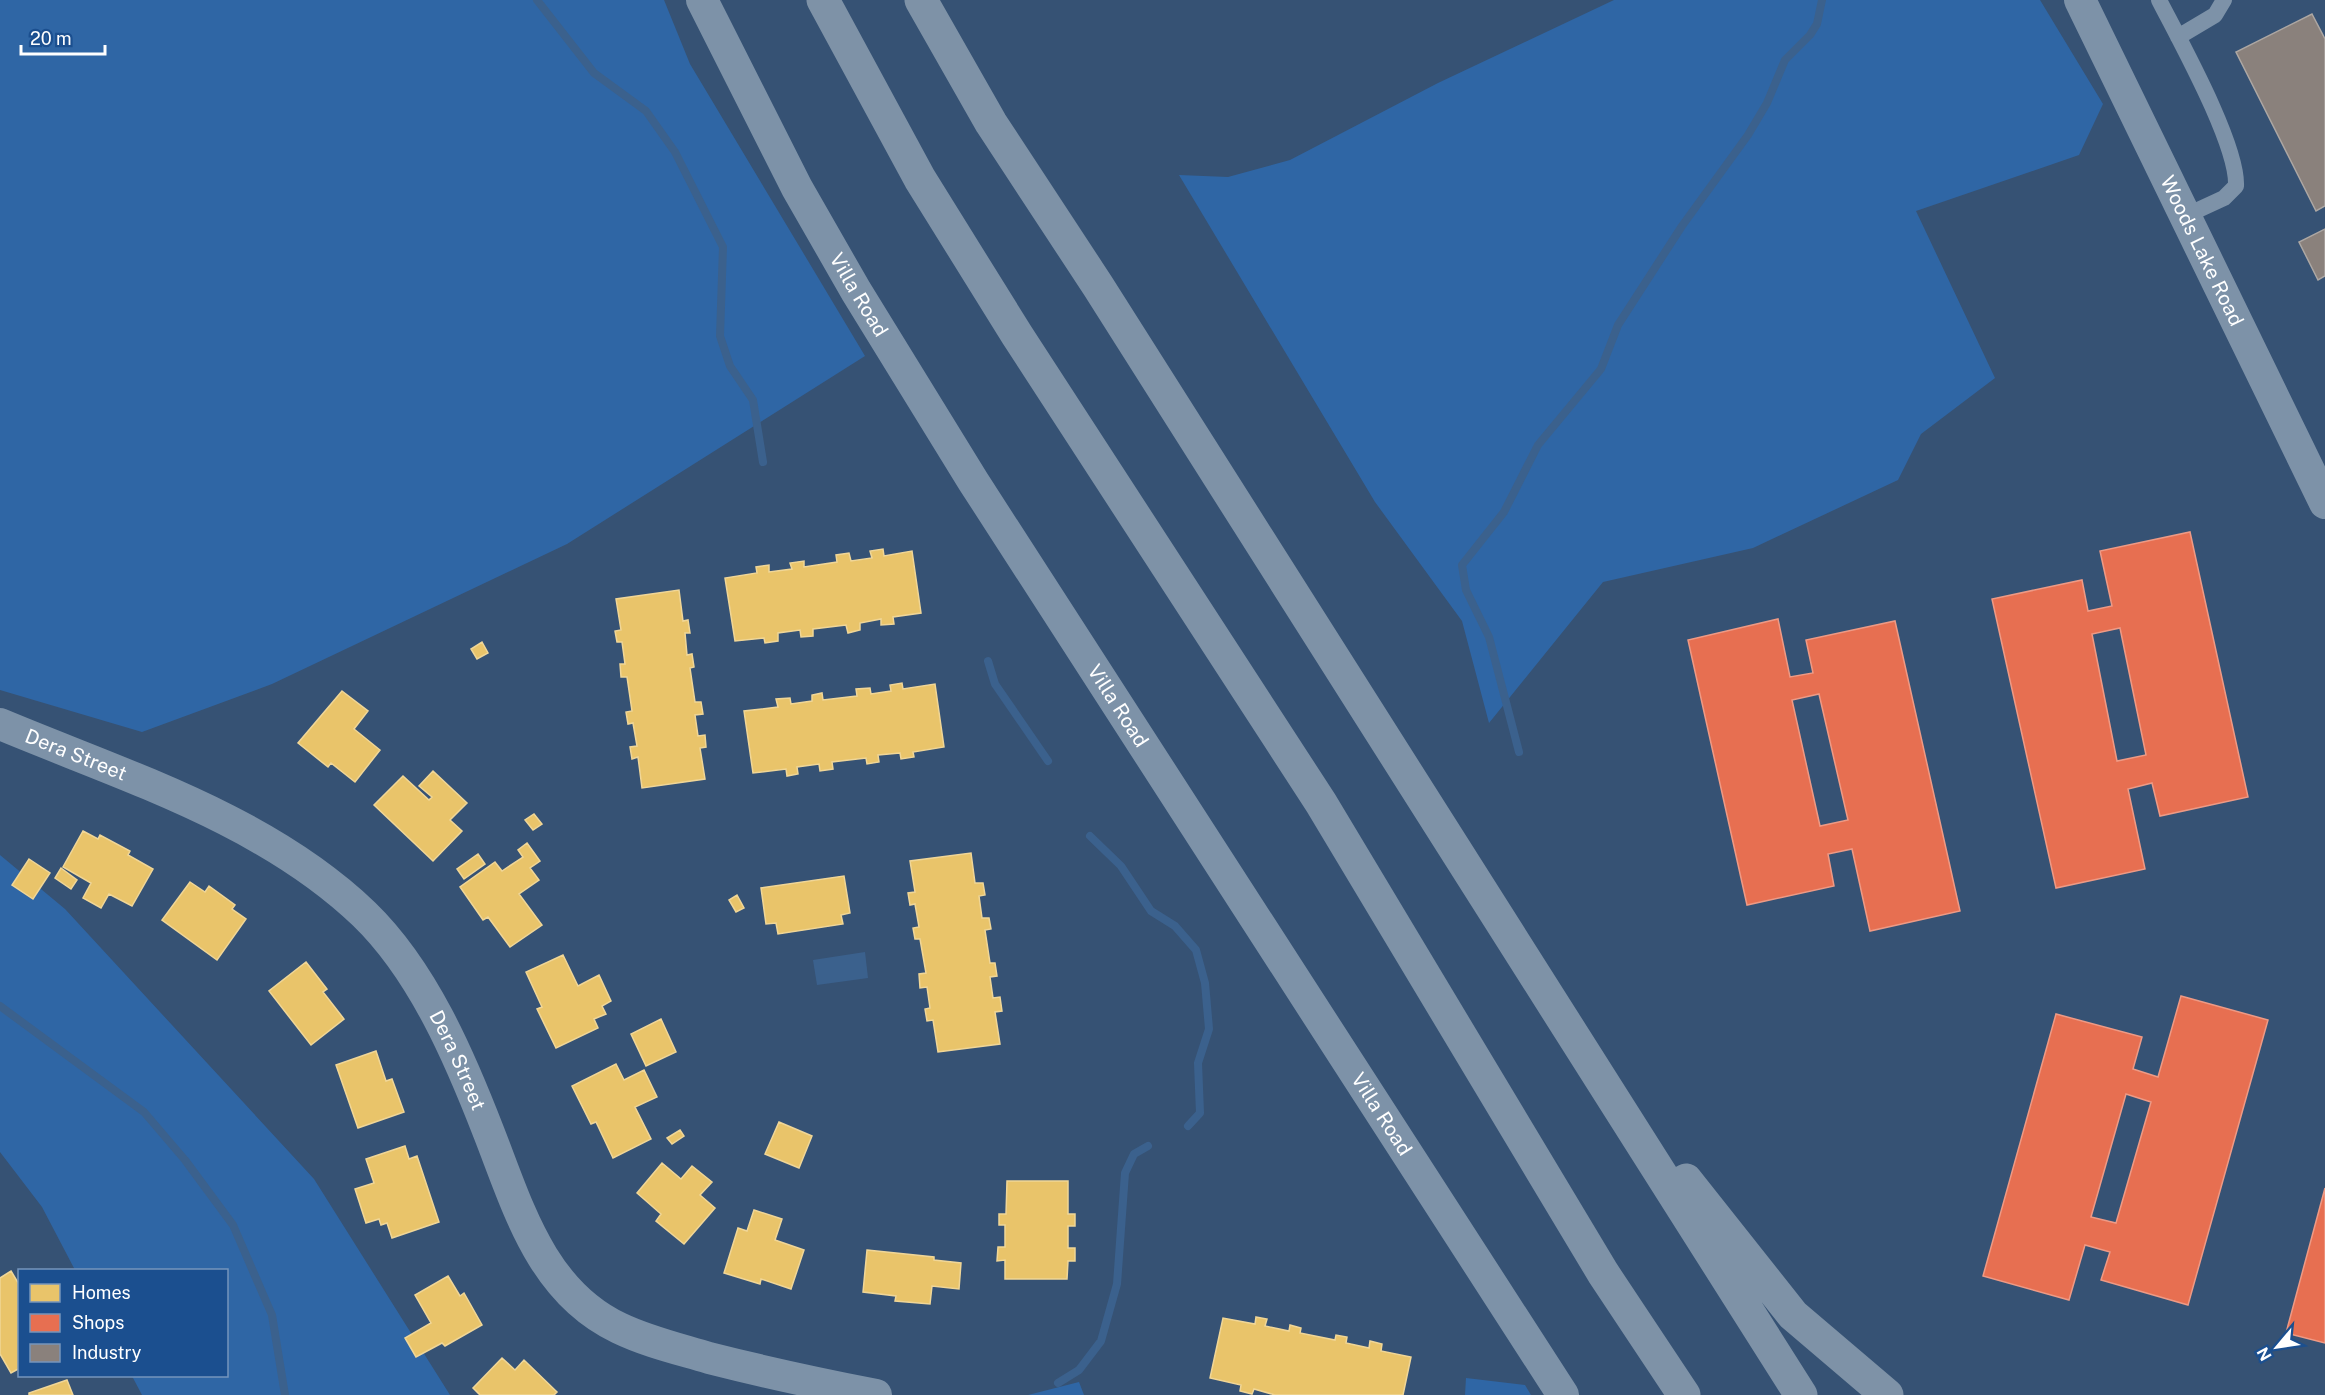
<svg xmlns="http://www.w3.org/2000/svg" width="2325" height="1395" font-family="'Public Sans',sans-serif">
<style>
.green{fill:#2f66a5}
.water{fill:#3b618d}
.homes{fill:#e9c46a;stroke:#f0d697;stroke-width:1.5}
.shops{fill:#e76f51;stroke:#ee9a85;stroke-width:1.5;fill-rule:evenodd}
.industry{fill:#8a817c;stroke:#ada7a3;stroke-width:1.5}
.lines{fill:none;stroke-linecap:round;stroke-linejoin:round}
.stream{stroke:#3b618d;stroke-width:8}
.lane{stroke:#7d92a8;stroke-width:16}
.street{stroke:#7d92a8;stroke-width:32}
.highway{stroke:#7e92a7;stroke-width:33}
.labels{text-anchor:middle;stroke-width:6;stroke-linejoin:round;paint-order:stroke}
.street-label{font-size:20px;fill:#fff;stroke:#1b4f8f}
</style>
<rect width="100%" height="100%" fill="#365274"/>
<!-- green -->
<path class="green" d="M 0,0 L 664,0 L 690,64 L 865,356 L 567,544 L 272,684 L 142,732 L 0,690 Z
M 1614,0 L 2040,0 L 2103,104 L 2079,155 L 1916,211 L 1995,378 L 1921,434 L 1898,480 L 1753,548 L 1603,582 L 1489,723 L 1462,621 L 1375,502 L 1179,175 L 1228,177 L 1290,160 L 1438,83 Z
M 0,855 L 65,909 L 314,1179 L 450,1395 L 142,1395 L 132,1376 L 226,1376 L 226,1270 L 75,1270 L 42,1207 L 0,1152 Z
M 1466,1378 L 1525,1385 L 1531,1395 L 1465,1395 Z
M 1079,1382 L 1084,1395 L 1028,1395 Z"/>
<!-- water -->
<path class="water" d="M 865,952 L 868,978 L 817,985 L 813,960 Z"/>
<!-- homes -->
<path class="homes" d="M 883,549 L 884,556 L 912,551 L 921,613 L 893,617 L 894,624 L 881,625 L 881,619 L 860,623 L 860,630 L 848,633 L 846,625 L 813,629 L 813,636 L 801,637 L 800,630 L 778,633 L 778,641 L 765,643 L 764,638 L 735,641 L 725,578 L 757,573 L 756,567 L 769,565 L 769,572 L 792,569 L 790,563 L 804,561 L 804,567 L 837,562 L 836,555 L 849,553 L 851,561 L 872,558 L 870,551 Z
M 679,590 L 683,621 L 688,620 L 690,633 L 685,633 L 687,655 L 692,654 L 694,667 L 690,668 L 695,702 L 701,702 L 703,714 L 695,715 L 698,736 L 705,735 L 706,747 L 700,748 L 705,779 L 642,788 L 638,757 L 632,759 L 630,747 L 637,746 L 633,723 L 628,724 L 626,712 L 632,711 L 627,677 L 621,677 L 620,664 L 625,664 L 622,642 L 617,642 L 615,631 L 621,630 L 616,599 Z
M 482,642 L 488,653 L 477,659 L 471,649 Z
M 902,683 L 903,689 L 935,684 L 944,747 L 913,752 L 914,757 L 901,759 L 900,753 L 878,755 L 879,762 L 867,764 L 866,758 L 832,762 L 833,769 L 820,771 L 819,764 L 797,767 L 798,774 L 787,776 L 786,769 L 753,773 L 744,711 L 778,707 L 776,699 L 790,698 L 791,704 L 812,701 L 812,695 L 822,693 L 823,700 L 857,696 L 856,689 L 870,688 L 871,694 L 891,691 L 890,685 Z
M 342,691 L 368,711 L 354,729 L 380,750 L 355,782 L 331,763 L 328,767 L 298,743 Z
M 433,771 L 467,803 L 450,820 L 462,831 L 433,861 L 374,805 L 403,776 L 429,800 L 432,797 L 419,786 Z
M 534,814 L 542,824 L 533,830 L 525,820 Z
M 83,831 L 98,839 L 100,835 L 130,851 L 128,855 L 153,869 L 132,906 L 109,894 L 101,908 L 83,898 L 91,883 L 63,867 Z
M 527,843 L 540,861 L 530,868 L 539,880 L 519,894 L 542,925 L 510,947 L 488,917 L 483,920 L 460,887 L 495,862 L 502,871 L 523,857 L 518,850 Z
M 971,853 L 975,883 L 983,883 L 985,895 L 979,896 L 982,918 L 989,918 L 991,929 L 985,930 L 990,963 L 995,963 L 997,976 L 990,977 L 993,998 L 1000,997 L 1002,1011 L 995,1012 L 1000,1044 L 938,1052 L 933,1020 L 927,1021 L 925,1009 L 930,1008 L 927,987 L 920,988 L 919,974 L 926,973 L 920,939 L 915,939 L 913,928 L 919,927 L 915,904 L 910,905 L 908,893 L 915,892 L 910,861 Z
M 478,854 L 485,864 L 464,879 L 457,869 Z
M 29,859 L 50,873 L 33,899 L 12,885 Z
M 61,868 L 77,880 L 71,889 L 55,878 Z
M 844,876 L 850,913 L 841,915 L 843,924 L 778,934 L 776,923 L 766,924 L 761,888 Z
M 190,882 L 205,892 L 209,886 L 235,905 L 232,909 L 246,919 L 217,960 L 162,920 Z
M 737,895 L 744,908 L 736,912 L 729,900 Z
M 563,955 L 578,986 L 599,975 L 611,1001 L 602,1006 L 606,1014 L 594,1019 L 598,1028 L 556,1048 L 537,1009 L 542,1007 L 526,972 Z
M 306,962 L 327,989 L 323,992 L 344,1019 L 311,1045 L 269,991 Z
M 661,1019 L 676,1052 L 646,1066 L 631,1034 Z
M 376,1051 L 386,1081 L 392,1079 L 404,1112 L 358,1128 L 336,1065 Z
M 616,1064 L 624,1080 L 644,1070 L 657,1097 L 635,1107 L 651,1139 L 613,1158 L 596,1122 L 591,1124 L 572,1086 Z
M 779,1122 L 812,1136 L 799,1168 L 765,1154 Z
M 680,1130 L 684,1136 L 672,1144 L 667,1138 Z
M 405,1146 L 409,1159 L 417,1156 L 439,1222 L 392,1238 L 387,1223 L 381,1225 L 379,1219 L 366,1223 L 355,1189 L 374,1183 L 366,1159 Z
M 662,1163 L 681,1179 L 692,1166 L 712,1182 L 700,1195 L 715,1208 L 684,1244 L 656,1221 L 661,1214 L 637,1193 Z
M 1007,1181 L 1068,1181 L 1068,1214 L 1075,1214 L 1075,1226 L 1068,1226 L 1068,1248 L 1075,1248 L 1075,1261 L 1068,1261 L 1067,1279 L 1005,1279 L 1005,1260 L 997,1261 L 998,1247 L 1005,1247 L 1005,1225 L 999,1225 L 999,1214 L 1006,1214 Z
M 754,1210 L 782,1219 L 775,1240 L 804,1250 L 791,1289 L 761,1279 L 760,1284 L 724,1273 L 738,1228 L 747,1231 Z
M 867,1250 L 934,1257 L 934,1260 L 961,1263 L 959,1289 L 932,1286 L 930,1304 L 895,1301 L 896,1296 L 863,1292 Z
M 11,1271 L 20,1286 L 20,1368 L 11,1373 L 0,1354 L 0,1278 Z
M 448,1276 L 460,1296 L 464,1293 L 482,1325 L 445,1346 L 442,1343 L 416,1357 L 405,1338 L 431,1323 L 415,1295 Z
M 1256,1317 L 1267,1319 L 1265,1326 L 1289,1331 L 1290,1325 L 1301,1328 L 1300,1333 L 1335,1340 L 1336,1335 L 1347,1337 L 1346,1343 L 1369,1348 L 1370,1341 L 1382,1344 L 1381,1351 L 1411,1357 L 1403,1395 L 1275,1395 L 1254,1389 L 1252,1394 L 1240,1391 L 1241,1385 L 1210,1378 L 1223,1318 L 1255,1324 Z
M 502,1358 L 515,1370 L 524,1360 L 557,1392 L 554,1395 L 480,1395 L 473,1388 Z
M 67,1380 L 73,1395 L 29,1395 L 29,1393 Z"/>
<!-- shops -->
<path class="shops" d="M 2190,532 L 2248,797 L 2160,816 L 2152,783 L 2128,789 L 2145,869 L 2056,888 L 1992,599 L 2082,580 L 2088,611 L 2112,606 L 2100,551 ZM 2120,628 L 2146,755 L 2117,761 L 2092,634 Z
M 1778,619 L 1790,677 L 1813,673 L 1806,640 L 1895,621 L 1960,911 L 1870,931 L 1852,849 L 1828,854 L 1834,886 L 1747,905 L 1688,640 ZM 1819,694 L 1848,820 L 1820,826 L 1792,700 Z
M 2181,996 L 2268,1020 L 2188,1305 L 2101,1280 L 2110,1252 L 2085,1245 L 2069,1300 L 1983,1276 L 2056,1014 L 2142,1037 L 2133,1069 L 2158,1077 ZM 2126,1094 L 2151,1102 L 2116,1223 L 2091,1217 Z
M 2325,1188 L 2325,1343 L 2286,1333 Z"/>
<!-- industry -->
<path class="industry" d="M 2312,14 L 2325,39 L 2325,206 L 2316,211 L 2236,52 Z
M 2325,229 L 2325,276 L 2318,280 L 2299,242 Z"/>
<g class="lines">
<!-- stream -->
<path class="stream" d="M 537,0 L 594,73 L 646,111 L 675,152 L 723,247 L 720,336 L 730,366 L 753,400 L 763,462
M 988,661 L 995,684 L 1048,761
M 1519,752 L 1489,637 L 1466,590 L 1462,565 L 1504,512 L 1538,445 L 1601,369 L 1618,325 L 1682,226 L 1748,135 L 1767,103 L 1785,60 L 1810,35 L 1817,24 L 1822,0
M 1090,836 L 1121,866 L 1151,911 L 1175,926 L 1196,950 L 1205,983 L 1209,1029 L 1198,1063 L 1200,1113 L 1188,1126
M 0,1006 L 144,1112 L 185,1160 L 233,1225 L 272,1315 L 285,1395
M 1058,1383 L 1079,1370 L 1101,1341 L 1117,1284 L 1125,1173 L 1134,1154 L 1148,1146"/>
<!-- lane -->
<path class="lane" d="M 2159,0 C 2180,41 2238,145 2236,186 L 2224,198 L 2185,216
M 2178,37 L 2215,15 L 2224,0"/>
<!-- street -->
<g class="street">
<path id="s1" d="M 702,0 L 797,188 L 856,291 L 973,481 L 1563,1395"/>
<path id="s2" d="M 2080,0 L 2325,503"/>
<path id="s3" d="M 0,724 C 124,776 265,819 364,914 C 423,971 460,1058 489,1133 C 518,1207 541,1291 619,1328 C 648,1342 679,1349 709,1358 C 764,1372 820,1384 876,1395"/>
</g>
<!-- highway -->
<path class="highway" d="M 823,0 L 920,179 L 1017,335 L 1321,803 L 1603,1273 L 1684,1395
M 921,0 L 991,123 L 1098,286 L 1801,1395
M 1686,1180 L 1793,1315 L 1887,1395"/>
</g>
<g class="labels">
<!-- street labels -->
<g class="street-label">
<text dy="7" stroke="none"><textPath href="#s2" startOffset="279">Woods Lake Road</textPath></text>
<text dy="7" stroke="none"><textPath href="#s1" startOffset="334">Villa Road</textPath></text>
<text dy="7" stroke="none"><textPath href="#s1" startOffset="820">Villa Road</textPath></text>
<text dy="7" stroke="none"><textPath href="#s3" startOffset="82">Dera Street</textPath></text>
<text dy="7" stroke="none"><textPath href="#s3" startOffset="588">Dera Street</textPath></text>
<text dy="7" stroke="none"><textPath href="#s1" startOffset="1306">Villa Road</textPath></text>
</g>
</g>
<!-- legend -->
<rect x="18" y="1269" width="210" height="108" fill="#1b4f8f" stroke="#7695bc" stroke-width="1.5"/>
<rect x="30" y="1284" width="30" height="18" fill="#e9c46a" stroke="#7695bc" stroke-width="1.5"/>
<text x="72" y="1299" font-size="18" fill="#ffffff">Homes</text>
<rect x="30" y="1314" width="30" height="18" fill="#e76f51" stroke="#7695bc" stroke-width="1.5"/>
<text x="72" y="1329" font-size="18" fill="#ffffff">Shops</text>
<rect x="30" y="1344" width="30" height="18" fill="#8a817c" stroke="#7695bc" stroke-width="1.5"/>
<text x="72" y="1359" font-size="18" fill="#ffffff">Industry</text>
<!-- north arrow -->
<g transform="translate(2277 1347) rotate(241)" stroke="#1b4f8f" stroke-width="4.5" paint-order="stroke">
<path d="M0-4.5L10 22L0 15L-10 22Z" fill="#ffffff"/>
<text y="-9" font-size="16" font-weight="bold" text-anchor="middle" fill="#ffffff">N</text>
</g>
<!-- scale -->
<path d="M21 45v9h84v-9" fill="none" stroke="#ffffff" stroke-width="3"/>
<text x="30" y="45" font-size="18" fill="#ffffff" stroke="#1b4f8f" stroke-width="4.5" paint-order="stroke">20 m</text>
</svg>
